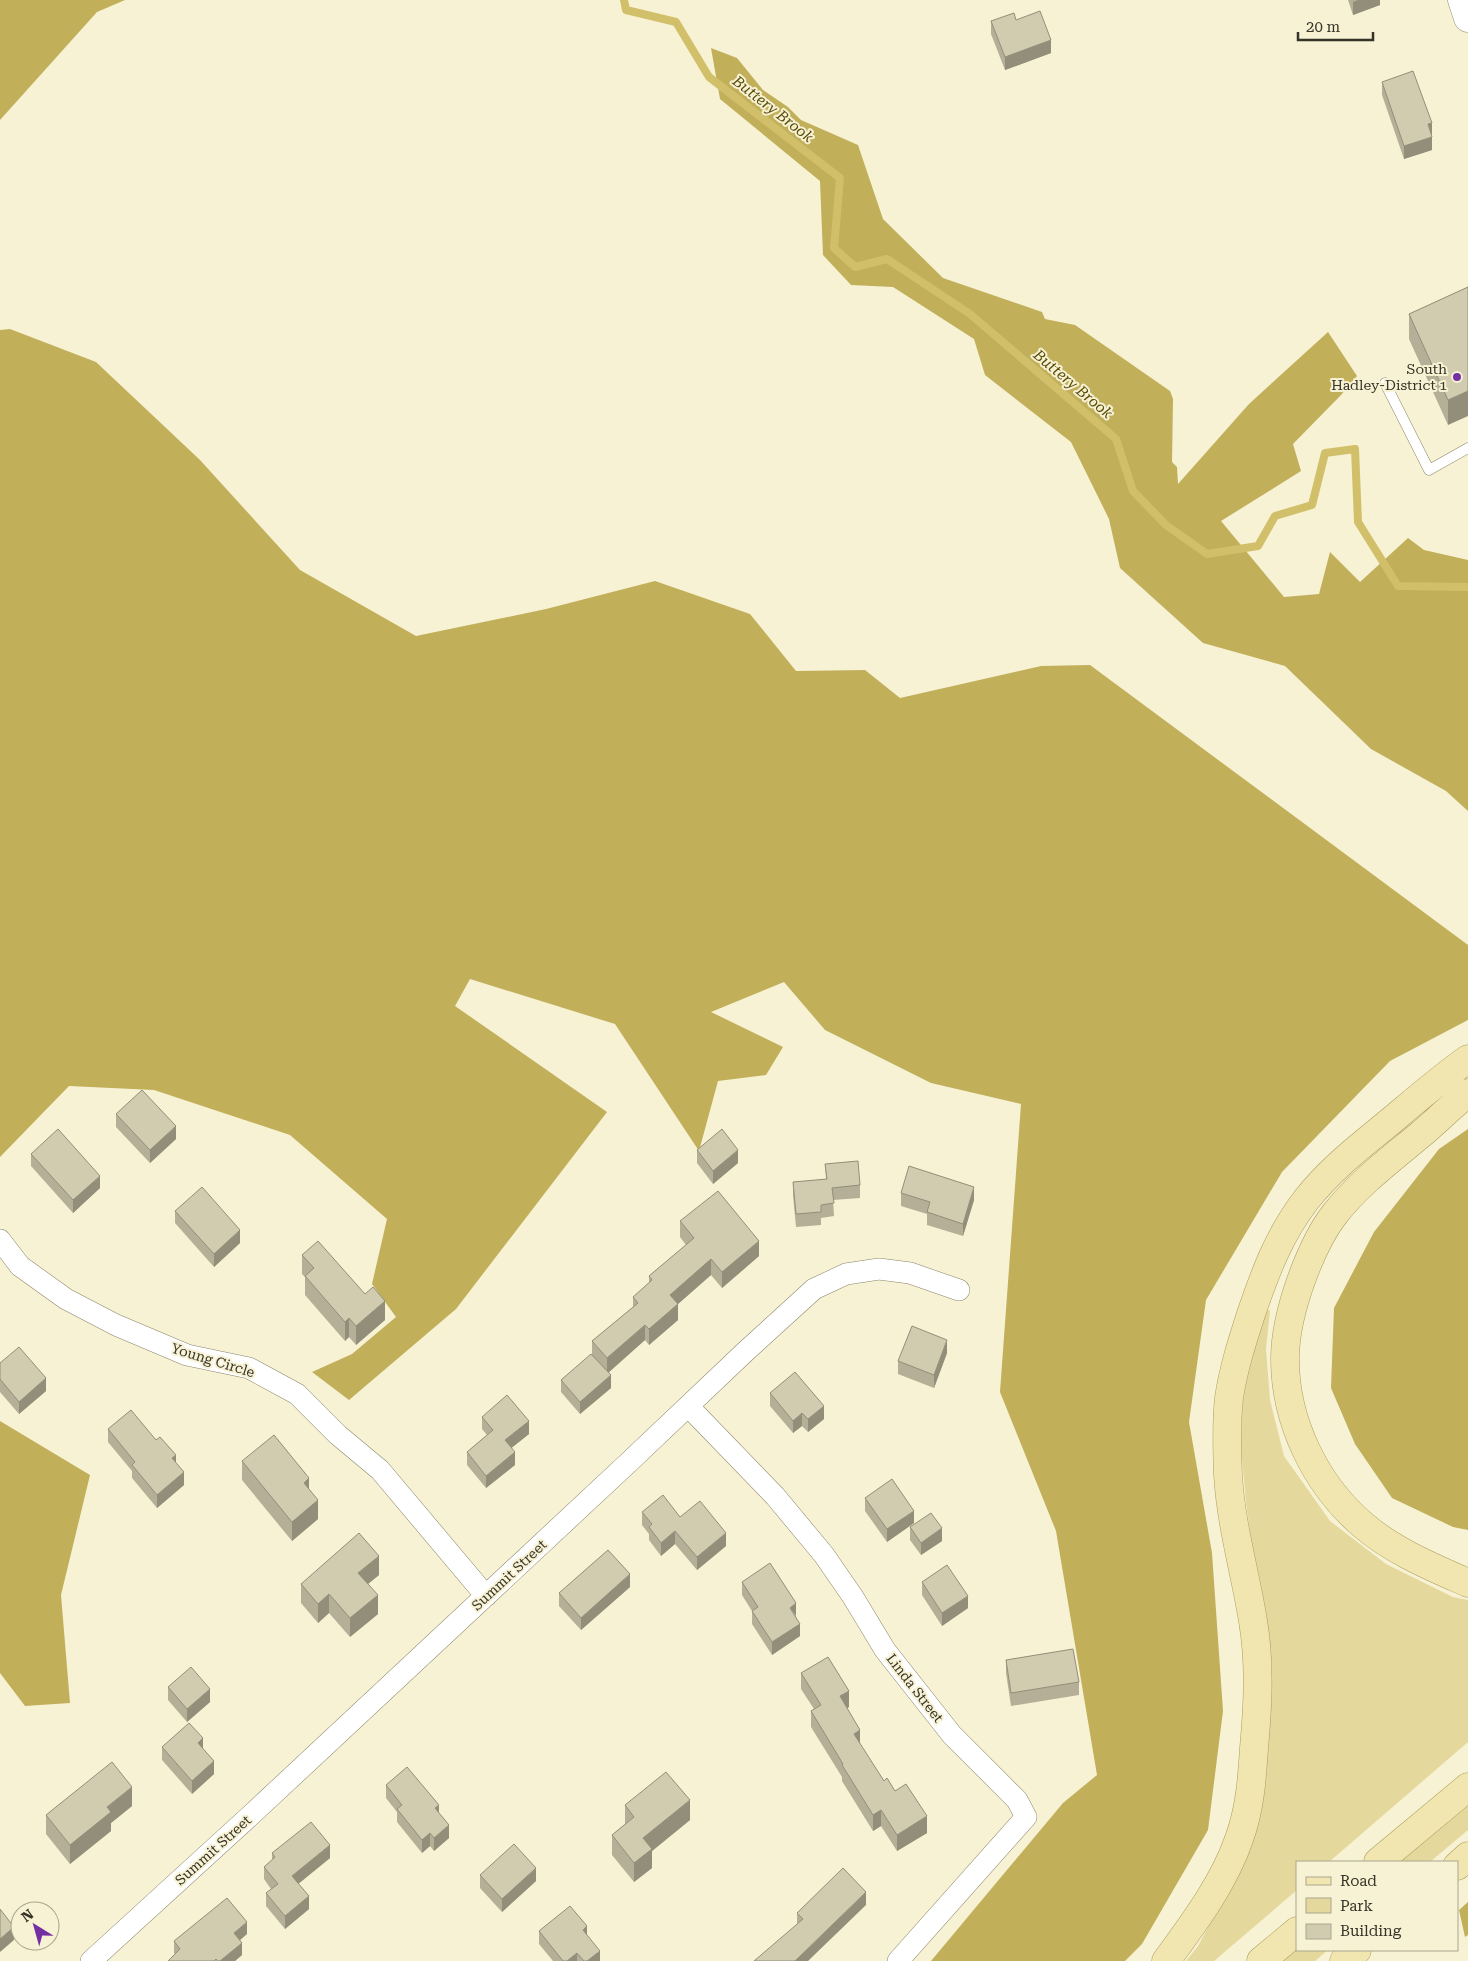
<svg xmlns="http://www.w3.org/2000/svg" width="1468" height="1961" font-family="'Roboto Serif',serif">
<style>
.green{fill:#e5d89c}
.forest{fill:#c1af5a}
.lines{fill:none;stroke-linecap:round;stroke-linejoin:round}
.stream{stroke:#d1bf6a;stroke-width:8}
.service-casing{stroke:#8b856a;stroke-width:11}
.minor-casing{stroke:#8b856a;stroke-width:22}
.secondary-casing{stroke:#8b856a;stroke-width:29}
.primary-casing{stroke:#aa9c5f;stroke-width:29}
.service{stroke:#fff;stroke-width:10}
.minor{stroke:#fff;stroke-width:21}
.secondary{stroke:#fff;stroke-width:28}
.primary{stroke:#f1e6b0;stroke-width:28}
.wall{fill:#b4af96}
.shaded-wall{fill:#928e7a}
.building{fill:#d1cbaf;stroke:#928e7a}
.poi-dot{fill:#742fa3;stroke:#f7f2d4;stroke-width:2}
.labels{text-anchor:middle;stroke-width:4;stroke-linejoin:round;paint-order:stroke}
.poi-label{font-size:14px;fill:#363328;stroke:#f7f2d4;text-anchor:end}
.street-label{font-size:14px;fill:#363328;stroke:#f7f2d4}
.water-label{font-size:15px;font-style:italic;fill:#584b05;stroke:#f7f2d4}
</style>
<rect width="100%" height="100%" fill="#f7f2d4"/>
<!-- green -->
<path class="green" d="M 1263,1307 L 1270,1311 L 1266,1349 L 1270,1400 L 1284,1456 L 1330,1521 L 1386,1564 L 1453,1597 L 1468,1600 L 1468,1742 L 1329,1862 L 1297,1862 L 1297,1890 L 1214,1961 L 1186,1961 L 1198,1946 L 1234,1879 L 1251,1836 L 1267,1767 L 1267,1705 L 1260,1604 L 1246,1502 L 1241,1447 L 1243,1389 Z
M 1468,1802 L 1468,1830 L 1430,1862 L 1398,1862 Z
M 1297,1949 L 1297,1950 L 1328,1950 L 1315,1961 L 1283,1961 Z"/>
<!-- forest -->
<path class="forest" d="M 0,0 L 125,0 L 97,12 L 0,120 Z
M 711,48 L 737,58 L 763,90 L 788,107 L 801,120 L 858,145 L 883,219 L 943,278 L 1042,312 L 1045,319 L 1075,325 L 1170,391 L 1173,399 L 1172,462 L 1177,467 L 1178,484 L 1249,404 L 1328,332 L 1357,376 L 1341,395 L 1293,444 L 1301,471 L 1221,521 L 1284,597 L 1319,594 L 1330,552 L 1360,582 L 1408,538 L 1424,550 L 1468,560 L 1468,811 L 1446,791 L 1371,749 L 1285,666 L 1203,643 L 1120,568 L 1109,519 L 1071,442 L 985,375 L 974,339 L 893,287 L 851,285 L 823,255 L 820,181 L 720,99 Z
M 10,329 L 96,362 L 200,460 L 300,570 L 416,636 L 546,609 L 655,581 L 750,614 L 796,671 L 865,670 L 900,698 L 1041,666 L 1090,665 L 1468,945 L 1468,1020 L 1390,1061 L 1282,1172 L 1206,1300 L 1189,1422 L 1212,1553 L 1223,1711 L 1208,1830 L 1142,1944 L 1125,1961 L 931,1961 L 1063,1803 L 1097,1775 L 1056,1531 L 1000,1392 L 1021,1104 L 931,1083 L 825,1030 L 784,982 L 711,1012 L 783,1047 L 766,1075 L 718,1081 L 699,1151 L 615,1024 L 470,979 L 455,1006 L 607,1112 L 456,1309 L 349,1400 L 312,1372 L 352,1354 L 396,1317 L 372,1284 L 387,1219 L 290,1135 L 154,1090 L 69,1086 L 0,1157 L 0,330 Z
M 1468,1129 L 1468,1530 L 1453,1527 L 1392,1498 L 1355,1444 L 1331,1388 L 1334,1308 L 1374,1232 L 1439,1149 Z
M 0,1421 L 90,1475 L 61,1595 L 70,1703 L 25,1706 L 0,1673 Z
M 1468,1902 L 1468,1935 L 1465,1937 L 1459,1910 Z"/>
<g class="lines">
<!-- stream -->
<path class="stream" d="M 624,0 L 626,10 L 676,22 L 709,77 L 840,178 L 834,248 L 855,267 L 887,259 L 970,314 L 1116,439 L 1133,491 L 1166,525 L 1207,554 L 1258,546 L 1275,516 L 1312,505 L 1325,453 L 1355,449 L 1358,522 L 1398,586 L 1468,587"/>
<defs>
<path id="service" d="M 1385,383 L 1429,470 L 1468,448"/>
<path id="minor" d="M 0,1240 L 20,1266 L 66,1299 L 116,1325 L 187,1355 L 249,1368 L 297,1394 L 338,1435 L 380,1470 L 486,1596
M 688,1406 L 775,1496 L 824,1555 L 853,1597 L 885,1650 L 952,1735 L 1017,1800 L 1026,1817 L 898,1961
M 91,1961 L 252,1814 L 628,1463 L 746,1351 L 814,1289 L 846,1274 L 879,1269 L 910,1273 L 959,1290"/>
<path id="secondary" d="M 1462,0 L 1468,18"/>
<path id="primary" d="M 1468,1093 C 1451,1106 1436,1122 1420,1135 C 1390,1160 1358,1184 1334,1215 C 1320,1233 1311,1254 1303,1275 C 1293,1302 1285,1330 1285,1359 C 1285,1422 1316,1485 1363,1525 C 1393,1551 1432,1567 1468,1583
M 1378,1862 L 1468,1787
M 1457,1866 L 1468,1856
M 1166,1961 C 1193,1924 1224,1883 1239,1839 C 1250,1809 1252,1779 1254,1748 C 1258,1705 1260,1663 1253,1621 C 1245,1572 1231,1525 1228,1475 C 1227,1450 1226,1423 1229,1398 C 1233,1370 1242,1342 1251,1314 C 1265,1273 1279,1235 1306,1200 C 1331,1168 1362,1145 1392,1120 C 1417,1099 1441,1078 1468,1059
M 1261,1961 L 1297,1931
M 1344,1961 L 1357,1950"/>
</defs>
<!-- service casing -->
<use href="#service" class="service-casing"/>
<!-- minor casing -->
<use href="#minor" class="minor-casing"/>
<!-- secondary casing -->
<use href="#secondary" class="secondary-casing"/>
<!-- primary casing -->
<use href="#primary" class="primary-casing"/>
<!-- service -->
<use href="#service" class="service"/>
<!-- minor -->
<use href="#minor" class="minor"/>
<!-- secondary -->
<use href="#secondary" class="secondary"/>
<!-- primary -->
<use href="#primary" class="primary"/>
</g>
<!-- wall -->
<path class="wall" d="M 1348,0 L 1380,0 L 1380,5 L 1353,15 Z
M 1016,20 L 1051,53 L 1005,70 L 991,34 L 991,21 Z
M 1382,82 L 1432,136 L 1432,150 L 1404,159 L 1382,95 Z
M 1468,287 L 1448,425 L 1409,339 L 1409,314 Z
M 116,1114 L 176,1139 L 150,1163 L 116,1127 Z
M 697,1150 L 738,1163 L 713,1184 L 697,1163 Z
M 31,1154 L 100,1188 L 73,1213 L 31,1166 Z
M 825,1164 L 860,1185 L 860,1198 L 833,1200 L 834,1216 L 821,1218 L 821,1225 L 796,1227 L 793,1195 L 793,1182 L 826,1179 Z
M 901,1193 L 974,1200 L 963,1236 L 927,1225 L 927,1214 L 901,1206 Z
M 175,1211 L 240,1243 L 214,1267 L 175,1223 Z
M 680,1221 L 759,1256 L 722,1288 L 711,1275 L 678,1304 L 678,1320 L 649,1345 L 645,1340 L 608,1372 L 611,1388 L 580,1414 L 561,1392 L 561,1380 L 592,1355 L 592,1341 L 633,1307 L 633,1297 L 649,1283 L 649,1276 L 686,1245 L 680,1237 Z
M 302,1255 L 385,1320 L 356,1345 L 349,1337 L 345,1341 L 305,1295 L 305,1277 L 302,1274 Z
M 947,1353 L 934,1388 L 898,1374 L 898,1361 Z
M 0,1363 L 46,1391 L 19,1414 L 0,1392 Z
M 770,1393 L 824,1419 L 808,1432 L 802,1426 L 793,1433 L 770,1406 Z
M 482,1417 L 529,1434 L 511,1448 L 515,1465 L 486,1488 L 467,1465 L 467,1452 L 487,1435 L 482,1429 Z
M 108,1429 L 184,1485 L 157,1508 L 132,1478 L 132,1471 L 108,1442 Z
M 242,1461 L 309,1489 L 318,1519 L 292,1541 L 242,1480 Z
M 865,1498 L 914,1523 L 887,1542 L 865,1511 Z
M 642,1512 L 680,1517 L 726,1546 L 697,1570 L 675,1544 L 661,1556 L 649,1540 L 649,1534 L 642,1525 Z
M 910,1527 L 942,1541 L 921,1555 L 910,1540 Z
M 379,1575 L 368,1584 L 378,1614 L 350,1637 L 329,1613 L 318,1623 L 301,1603 L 301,1584 Z
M 742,1582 L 796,1616 L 800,1636 L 772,1655 L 752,1624 L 752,1611 L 742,1595 Z
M 922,1582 L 968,1608 L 942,1626 L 922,1595 Z
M 630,1587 L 581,1630 L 559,1606 L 559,1593 Z
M 1006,1660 L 1079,1682 L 1079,1695 L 1011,1706 L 1006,1673 Z
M 801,1673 L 849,1707 L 847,1708 L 860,1745 L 884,1781 L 895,1791 L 927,1833 L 897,1851 L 881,1826 L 873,1831 L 842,1781 L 842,1777 L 811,1727 L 811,1711 L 814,1709 L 801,1689 Z
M 168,1687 L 210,1702 L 187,1722 L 168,1700 Z
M 162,1747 L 203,1749 L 214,1774 L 192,1794 L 162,1760 Z
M 386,1785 L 439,1813 L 449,1838 L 434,1851 L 430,1846 L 422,1853 L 397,1822 L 397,1812 L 386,1798 Z
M 625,1805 L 690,1820 L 652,1851 L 652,1868 L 634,1882 L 612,1855 L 612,1835 L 625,1824 Z
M 132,1806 L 111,1823 L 111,1831 L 70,1864 L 46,1834 L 46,1815 Z
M 272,1853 L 330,1858 L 298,1884 L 309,1909 L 285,1929 L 266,1906 L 266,1893 L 271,1889 L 264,1879 L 264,1867 L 272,1860 Z
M 480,1875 L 536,1881 L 502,1912 L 480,1888 Z
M 866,1905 L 797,1924 L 797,1913 Z
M 539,1931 L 587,1935 L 600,1961 L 553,1961 L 539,1944 Z
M 247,1934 L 240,1940 L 242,1955 L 235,1961 L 168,1961 L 175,1954 L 174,1953 L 174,1941 Z"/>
<!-- shaded-wall -->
<path class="shaded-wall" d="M 1358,0 L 1380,0 L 1380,5 L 1353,15 L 1353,2 Z
M 1051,40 L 1051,53 L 1005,70 L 1005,57 Z
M 1432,123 L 1432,136 L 1428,124 Z
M 1432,137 L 1432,150 L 1404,159 L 1404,146 Z
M 1468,391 L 1468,416 L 1448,425 L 1448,400 Z
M 176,1126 L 176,1139 L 150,1163 L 150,1150 Z
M 738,1150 L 738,1163 L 713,1184 L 713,1171 Z
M 100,1176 L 100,1188 L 73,1213 L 73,1200 Z
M 974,1187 L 974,1200 L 963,1236 L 963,1224 Z
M 240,1230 L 240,1243 L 214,1267 L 214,1254 Z
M 759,1241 L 759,1256 L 722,1288 L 722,1272 Z
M 711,1259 L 711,1275 L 670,1311 L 670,1295 Z
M 385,1301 L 385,1320 L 356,1345 L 356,1326 Z
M 678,1304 L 678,1320 L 649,1345 L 649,1329 Z
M 349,1318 L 349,1337 L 345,1341 L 345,1322 Z
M 645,1325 L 645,1340 L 607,1374 L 607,1358 Z
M 947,1340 L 947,1353 L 934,1388 L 934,1375 Z
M 611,1375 L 611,1388 L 580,1414 L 580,1402 Z
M 46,1378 L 46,1391 L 19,1414 L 19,1402 Z
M 824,1406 L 824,1419 L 808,1432 L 808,1419 Z
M 802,1413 L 802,1426 L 793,1433 L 793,1421 Z
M 529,1421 L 529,1434 L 505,1453 L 505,1440 Z
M 515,1452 L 515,1465 L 486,1488 L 486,1476 Z
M 176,1455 L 176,1468 L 172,1458 Z
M 184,1472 L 184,1485 L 157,1508 L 157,1495 Z
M 309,1478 L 309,1497 L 304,1483 Z
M 318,1500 L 318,1519 L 292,1541 L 292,1522 Z
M 914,1511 L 914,1523 L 887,1542 L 887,1529 Z
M 942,1528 L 942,1541 L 921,1555 L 921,1543 Z
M 675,1531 L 675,1544 L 661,1556 L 661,1543 Z
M 726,1533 L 726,1546 L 697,1570 L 697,1557 Z
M 379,1556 L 379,1575 L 358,1592 L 358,1573 Z
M 630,1574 L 630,1587 L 581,1630 L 581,1618 Z
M 329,1594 L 329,1613 L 318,1623 L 318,1604 Z
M 378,1595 L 378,1614 L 350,1637 L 350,1618 Z
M 968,1596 L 968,1608 L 942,1626 L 942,1613 Z
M 796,1603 L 796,1616 L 790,1608 Z
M 800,1624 L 800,1636 L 772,1655 L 772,1642 Z
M 210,1689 L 210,1702 L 187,1722 L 187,1709 Z
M 849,1691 L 849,1707 L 840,1712 L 840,1696 Z
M 860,1730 L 860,1746 L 854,1734 Z
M 203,1738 L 203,1751 L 198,1743 Z
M 214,1761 L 214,1774 L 192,1794 L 192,1781 Z
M 132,1787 L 132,1806 L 111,1823 L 111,1831 L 70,1864 L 70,1845 L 107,1807 Z
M 690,1800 L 690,1820 L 652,1851 L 652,1868 L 634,1882 L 634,1863 L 643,1838 Z
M 439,1805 L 439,1818 L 435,1808 Z
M 881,1810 L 881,1826 L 873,1831 L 873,1815 Z
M 927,1816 L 927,1833 L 897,1851 L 897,1835 Z
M 449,1825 L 449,1838 L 434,1851 L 434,1838 Z
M 430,1833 L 430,1846 L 422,1853 L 422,1840 Z
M 330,1845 L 330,1858 L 292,1889 L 292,1876 Z
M 536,1868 L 536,1881 L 502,1912 L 502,1899 Z
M 866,1892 L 866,1905 L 808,1961 L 795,1961 Z
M 309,1896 L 309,1909 L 285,1929 L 285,1916 Z
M 247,1922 L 247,1934 L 234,1945 L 234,1933 Z
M 587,1926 L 587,1939 L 583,1930 Z
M 14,1927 L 14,1940 L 0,1952 L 0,1939 Z
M 242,1943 L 242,1955 L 235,1961 L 220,1961 Z
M 600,1951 L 600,1961 L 587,1961 Z
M 577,1953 L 577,1961 L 567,1961 Z"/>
<!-- building -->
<path class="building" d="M 1040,11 L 1051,40 L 1005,57 L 991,21 L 1014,13 L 1016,20 Z
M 1413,71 L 1432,123 L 1428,124 L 1432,137 L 1404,146 L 1382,82 Z
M 1468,287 L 1468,391 L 1448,400 L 1409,314 Z
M 142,1090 L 176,1126 L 150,1150 L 116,1114 Z
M 58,1129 L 100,1176 L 73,1200 L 31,1154 Z
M 722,1129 L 738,1150 L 713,1171 L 697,1150 Z
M 858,1161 L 860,1185 L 832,1188 L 834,1203 L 821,1205 L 821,1212 L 796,1214 L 793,1182 L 827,1179 L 825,1164 Z
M 909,1166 L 974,1187 L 963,1224 L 927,1212 L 930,1202 L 901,1193 Z
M 202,1187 L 240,1230 L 214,1254 L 175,1211 Z
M 718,1191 L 759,1241 L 722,1272 L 711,1259 L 670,1295 L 678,1304 L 649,1329 L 645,1325 L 607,1358 L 592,1341 L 638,1303 L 633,1297 L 652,1280 L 649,1276 L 694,1238 L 680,1221 Z
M 318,1241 L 365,1294 L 373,1287 L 385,1301 L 356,1326 L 349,1318 L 345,1322 L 305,1276 L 314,1268 L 302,1255 Z
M 912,1326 L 947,1340 L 934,1375 L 898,1361 Z
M 19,1347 L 46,1378 L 19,1402 L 0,1379 L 0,1363 Z
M 591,1354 L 611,1375 L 580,1402 L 561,1380 Z
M 795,1372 L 824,1406 L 808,1419 L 802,1413 L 793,1421 L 770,1393 Z
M 507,1395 L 529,1421 L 505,1440 L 515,1452 L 486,1476 L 467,1452 L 493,1430 L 482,1417 Z
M 131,1410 L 156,1440 L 160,1437 L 176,1455 L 172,1458 L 184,1472 L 157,1495 L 132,1465 L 135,1462 L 108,1429 Z
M 274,1435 L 309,1478 L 304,1483 L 318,1500 L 292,1522 L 242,1461 Z
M 892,1479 L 914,1511 L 887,1529 L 865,1498 Z
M 663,1495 L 680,1517 L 700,1501 L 726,1533 L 697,1557 L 675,1531 L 661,1543 L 649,1527 L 652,1524 L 642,1512 Z
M 931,1513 L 942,1528 L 921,1543 L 910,1527 Z
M 359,1533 L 379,1556 L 358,1573 L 378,1595 L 350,1618 L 329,1594 L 318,1604 L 301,1584 Z
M 608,1550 L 630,1574 L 581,1618 L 559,1593 Z
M 770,1563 L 796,1603 L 790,1608 L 800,1624 L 772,1642 L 752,1611 L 758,1607 L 742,1582 Z
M 947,1565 L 968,1596 L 942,1613 L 922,1582 Z
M 1073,1649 L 1079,1682 L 1011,1693 L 1006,1660 Z
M 828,1657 L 849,1691 L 840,1696 L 860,1730 L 854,1734 L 884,1781 L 887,1778 L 895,1791 L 906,1784 L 927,1816 L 897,1835 L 881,1810 L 873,1815 L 842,1765 L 843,1764 L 811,1711 L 821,1705 L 801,1673 Z
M 191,1667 L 210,1689 L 187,1709 L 168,1687 Z
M 189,1723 L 203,1738 L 198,1743 L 214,1761 L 192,1781 L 162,1747 Z
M 112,1762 L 132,1787 L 107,1807 L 111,1812 L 70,1845 L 46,1815 Z
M 407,1767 L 439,1805 L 435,1808 L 449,1825 L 434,1838 L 430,1833 L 422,1840 L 397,1809 L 402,1805 L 386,1785 Z
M 666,1772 L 690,1800 L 643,1838 L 652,1849 L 634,1863 L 612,1835 L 634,1817 L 625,1805 Z
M 311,1822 L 330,1845 L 292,1876 L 309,1896 L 285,1916 L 266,1893 L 278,1884 L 264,1867 L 275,1857 L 272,1853 Z
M 514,1844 L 536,1868 L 502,1899 L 480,1875 Z
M 843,1868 L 866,1892 L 795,1961 L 754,1961 L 803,1919 L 797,1913 Z
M 227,1898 L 247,1922 L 234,1933 L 242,1943 L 220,1961 L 218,1961 L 216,1959 L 214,1961 L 168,1961 L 180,1949 L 174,1941 Z
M 570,1906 L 587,1926 L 583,1930 L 600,1951 L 587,1961 L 584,1961 L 577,1953 L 567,1961 L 563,1961 L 539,1931 Z
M 0,1909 L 14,1927 L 0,1939 Z"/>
<!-- markers -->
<circle class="poi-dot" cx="1457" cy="377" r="5"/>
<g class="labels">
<!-- poi labels -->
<g class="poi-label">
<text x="1447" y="374">South<tspan x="1447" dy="16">Hadley-District 1</tspan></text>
</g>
<!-- street labels -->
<g class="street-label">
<text transform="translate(213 1360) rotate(17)" y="5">Young Circle</text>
<text transform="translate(509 1575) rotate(-43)" y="5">Summit Street</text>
<text transform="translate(915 1688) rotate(52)" y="5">Linda Street</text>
<text transform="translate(213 1850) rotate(-42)" y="5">Summit Street</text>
</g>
<!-- water labels -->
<g class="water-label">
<text transform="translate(773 109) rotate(38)" y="5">Buttery Brook</text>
<text transform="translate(1073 384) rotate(40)" y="5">Buttery Brook</text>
</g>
</g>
<!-- legend -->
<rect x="1296" y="1861" width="162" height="90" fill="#f7f2d4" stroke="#aaa68f"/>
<rect x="1306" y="1877" width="25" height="8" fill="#f1e6b0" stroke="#aaa68f"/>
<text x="1340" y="1886" font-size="15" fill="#363328">Road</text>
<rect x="1306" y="1898" width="25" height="15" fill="#e5d89c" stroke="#aaa68f"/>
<text x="1340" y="1911" font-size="15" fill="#363328">Park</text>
<rect x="1306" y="1924" width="25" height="15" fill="#d1cbaf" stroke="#aaa68f"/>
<text x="1340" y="1936" font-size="15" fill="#363328">Building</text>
<!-- north arrow -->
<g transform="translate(35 1926) rotate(323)"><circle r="24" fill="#f7f2d4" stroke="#aaa68f"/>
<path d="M0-4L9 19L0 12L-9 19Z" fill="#742fa3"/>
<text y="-8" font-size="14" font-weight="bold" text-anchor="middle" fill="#363328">N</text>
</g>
<!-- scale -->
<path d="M1298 32v8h75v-8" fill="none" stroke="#363328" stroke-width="2.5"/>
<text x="1306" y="32" font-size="15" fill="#363328" stroke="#f7f2d4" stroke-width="4" paint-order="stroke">20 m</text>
</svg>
